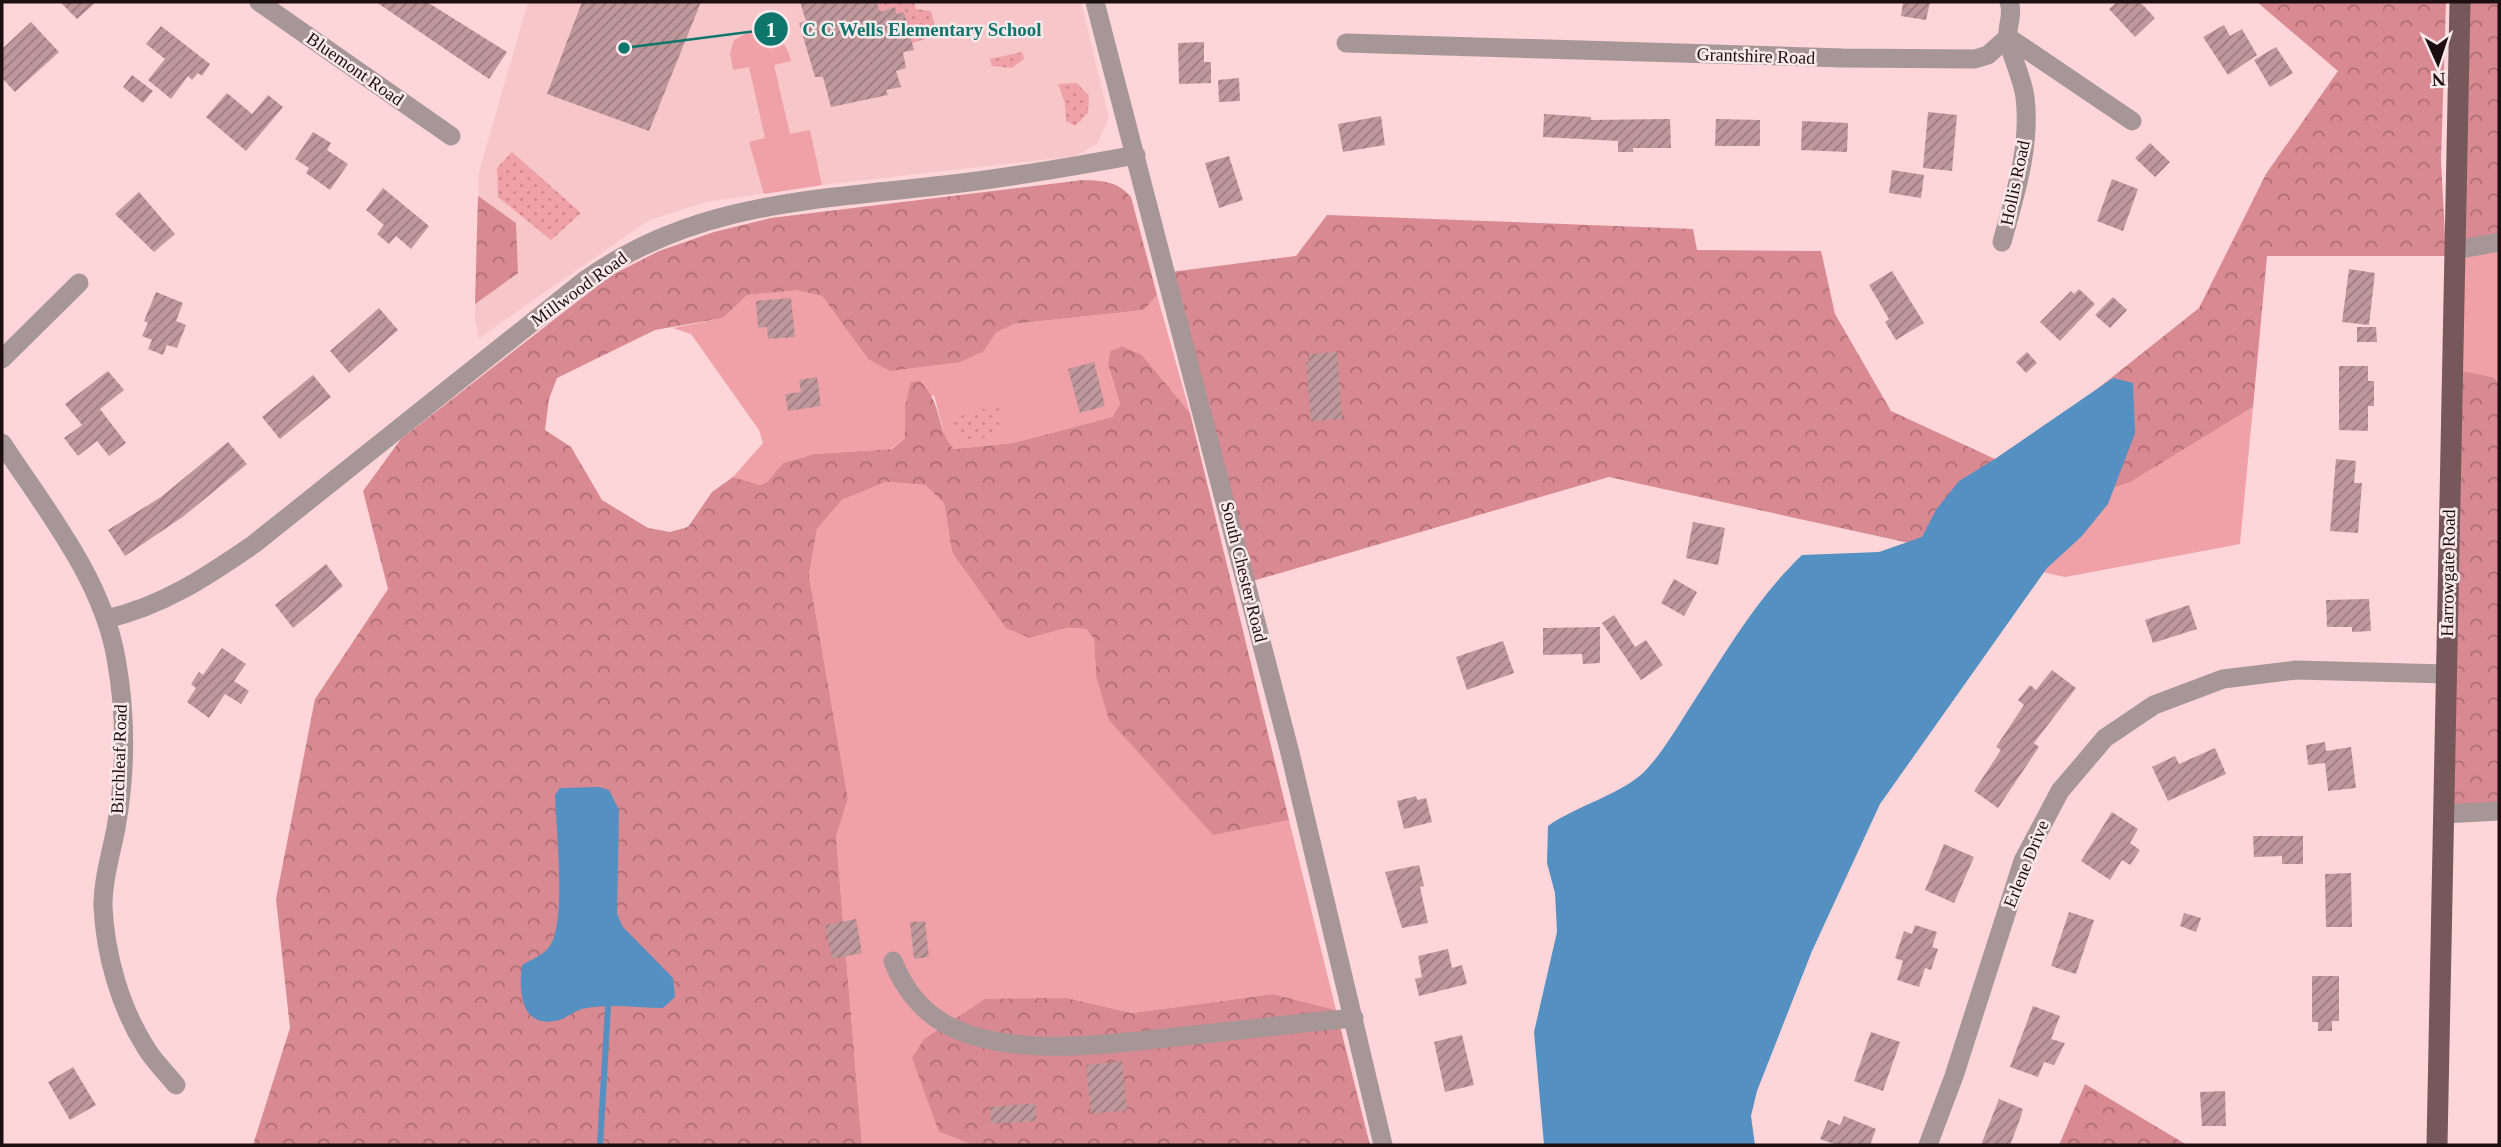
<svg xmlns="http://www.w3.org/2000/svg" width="2501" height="1147" font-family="Georgia,serif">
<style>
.built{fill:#f7c6c9}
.grass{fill:#f0a1a8}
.forest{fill:url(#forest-crowns)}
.park{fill:url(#park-dots)}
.water{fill:#5490c1}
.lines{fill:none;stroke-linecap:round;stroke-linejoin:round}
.stream{stroke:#5490c1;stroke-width:6}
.building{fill:url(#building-hatch)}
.minor{stroke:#a79697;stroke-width:19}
.major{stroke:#76585a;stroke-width:21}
.labels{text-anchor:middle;stroke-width:5;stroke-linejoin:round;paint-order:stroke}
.street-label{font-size:18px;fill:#1d0f11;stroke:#fae9ea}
.leader{fill:none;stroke:#0f766e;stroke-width:2.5}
.callout-dot{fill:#0f766e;stroke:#fae9ea;stroke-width:2.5}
.mark-label{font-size:21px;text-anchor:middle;font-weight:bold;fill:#fff}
.callout-label{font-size:19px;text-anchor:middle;font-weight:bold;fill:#0f766e;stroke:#fae9ea;stroke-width:5;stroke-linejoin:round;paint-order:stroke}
</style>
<defs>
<pattern id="forest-crowns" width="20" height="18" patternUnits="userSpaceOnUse" patternTransform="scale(1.75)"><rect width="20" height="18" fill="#d88991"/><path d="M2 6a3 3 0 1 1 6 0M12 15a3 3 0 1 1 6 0" fill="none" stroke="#af6e75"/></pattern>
<pattern id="park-dots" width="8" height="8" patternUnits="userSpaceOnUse" patternTransform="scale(1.75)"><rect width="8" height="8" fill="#f0a1a8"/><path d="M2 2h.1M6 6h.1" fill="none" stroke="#cd8990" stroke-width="1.8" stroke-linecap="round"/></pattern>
<pattern id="building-hatch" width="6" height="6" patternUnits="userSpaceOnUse" patternTransform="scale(1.75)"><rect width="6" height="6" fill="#bf989b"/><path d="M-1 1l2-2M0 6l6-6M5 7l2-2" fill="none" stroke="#9b7a7d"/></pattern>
</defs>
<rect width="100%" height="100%" fill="#fed5d8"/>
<!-- built -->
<path class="built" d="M 528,2 L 1081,2 L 1109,118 L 1097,144 L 1075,156 L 822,185 L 706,202 L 649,220 L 479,338 L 475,319 L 479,172 Z"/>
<!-- grass -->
<path class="grass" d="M 749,32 C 772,32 786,37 791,61 L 774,65 L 790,134 L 810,130 L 822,185 L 764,194 L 749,142 L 765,138 L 749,67 L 733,70 L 730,53 L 734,40 Z
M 2499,242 L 2499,383 L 2493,377 L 2452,369 L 2456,250 Z
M 797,289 L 822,296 L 868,359 L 984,351 L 996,333 L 1014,324 L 1144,310 L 1157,295 L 1190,413 L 1142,355 L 1122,346 L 1110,351 L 1108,366 L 1120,404 L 1112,417 L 1013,443 L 954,449 L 946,441 L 934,395 L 905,406 L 905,438 L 891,449 L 814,454 L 783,463 L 767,482 L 758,485 L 733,477 L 763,443 L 759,430 L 691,334 L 673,328 L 723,318 L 747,295 Z
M 2253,407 L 2240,544 L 2065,577 L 2011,565 L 2076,499 L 2129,483 Z
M 886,482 L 925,485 L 944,503 L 952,552 L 1030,638 L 1067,628 L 1086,629 L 1094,639 L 1096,676 L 1212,834 L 1289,820 L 1336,1010 L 1273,994 L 1132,1013 L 1067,998 L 939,1132 L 973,1145 L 862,1145 L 836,837 L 848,799 L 809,575 L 817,529 L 842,500 Z"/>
<!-- forest -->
<path class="forest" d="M 2257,2 L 2446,2 L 2441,160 L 2446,256 L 2267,256 L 2253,407 L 2129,483 L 1923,546 L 1609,477 L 1249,582 L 1171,272 L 1296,256 L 1327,215 L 1693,229 L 1697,250 L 1821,251 L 1835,314 L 1891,411 L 1995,459 L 2086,398 L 2199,308 L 2266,174 L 2338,71 Z
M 2460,2 L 2499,2 L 2499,242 L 2456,250 Z
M 1083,180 C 1104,181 1117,181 1131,197 L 1157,295 L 1144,310 L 1014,324 L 996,333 L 984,351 L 960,362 L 890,371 L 868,359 L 822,296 L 797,290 L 747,295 L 723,318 L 655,330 L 557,378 L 549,399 L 545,430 L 571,447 L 602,500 L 648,528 L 670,532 L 688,527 L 712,492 L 733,477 L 759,485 L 767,482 L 783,463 L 814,454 L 892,449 L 905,438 L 905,406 L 911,382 L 920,381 C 944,405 935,429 954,449 L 1013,443 L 1112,417 L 1120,404 L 1108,365 L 1110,351 L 1122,346 L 1142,355 L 1190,413 L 1289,820 L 1213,835 L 1109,720 L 1096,676 L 1094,639 L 1086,629 L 1067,628 L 1030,638 L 1006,628 L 952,552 L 944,503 L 925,485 L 886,482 L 842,500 L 817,529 L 809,575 L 848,799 L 836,837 L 862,1145 L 253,1145 L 290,1028 L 276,899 L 315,699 L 388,589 L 363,491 L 401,439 L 610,276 L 659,251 L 714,232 L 771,218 Z
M 478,196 L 516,223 L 518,273 L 475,304 Z
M 2452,369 L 2493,377 L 2499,383 L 2499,811 L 2445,814 Z
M 1273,994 L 1336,1010 L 1370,1145 L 973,1145 L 939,1132 L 912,1058 L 924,1039 L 985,999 L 1067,998 L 1132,1013 Z
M 2085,1084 L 2187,1145 L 2059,1145 Z"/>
<!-- park -->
<path class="park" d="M 877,2 L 917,2 L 914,2 L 916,9 L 931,11 L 936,30 L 927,32 L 929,38 L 912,43 L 904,12 L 897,14 L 895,7 L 879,12 Z
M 1022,52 L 1024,59 L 1012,68 L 992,66 L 990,59 Z
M 1077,83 L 1089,96 L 1088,113 L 1075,126 L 1066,121 L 1065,103 L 1058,84 Z
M 512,152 L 581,213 L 551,240 L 498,197 L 497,168 Z
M 1008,404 L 995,436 L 958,442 L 952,415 Z"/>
<!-- water -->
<path class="water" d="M 2113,378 L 2133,383 L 2135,433 L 2108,504 L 2081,537 L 2047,568 L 1880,804 L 1812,951 L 1757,1091 L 1751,1116 L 1755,1145 L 1544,1145 L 1534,1032 L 1557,932 L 1555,893 L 1547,863 L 1548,826 C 1576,806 1622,794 1645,771 C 1664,751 1679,724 1694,701 C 1727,650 1758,597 1802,555 L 1879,552 L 1922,537 L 1936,510 L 1959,481 L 1995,459 Z
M 599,787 L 609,790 L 619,810 L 617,913 L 622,926 L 673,978 L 675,997 L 663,1008 C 637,1008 607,1003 582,1009 C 575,1011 569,1016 562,1019 C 522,1032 518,994 522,965 C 531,960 542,956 549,947 C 567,925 556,827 555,795 L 560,788 Z"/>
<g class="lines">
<!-- stream -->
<path class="stream" d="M 600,1145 L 608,1007"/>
</g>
<!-- building -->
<path class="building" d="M 60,2 L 96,2 L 77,19 Z
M 376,2 L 427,2 L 507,52 L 489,79 Z
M 582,2 L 701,2 L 649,131 L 547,94 Z
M 800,2 L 877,2 L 879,12 L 895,7 L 897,14 L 904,12 L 914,50 L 903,52 L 906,68 L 896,71 L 901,87 L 886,90 L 888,95 L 831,107 L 823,77 L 815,77 L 799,23 L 806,21 Z
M 1903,2 L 1930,2 L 1926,20 L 1901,16 Z
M 2117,2 L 2140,2 L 2155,18 L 2135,37 L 2109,9 Z
M 31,22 L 59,52 L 15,92 L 2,78 L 2,49 Z
M 2224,25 L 2230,36 L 2242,29 L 2257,55 L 2228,75 L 2203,37 Z
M 161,26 L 210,64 L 202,76 L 198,73 L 192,80 L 188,76 L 171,99 L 148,80 L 165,59 L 146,44 Z
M 1204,42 L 1204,62 L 1211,62 L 1211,83 L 1179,84 L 1178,43 Z
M 2276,47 L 2293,73 L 2270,87 L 2254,60 Z
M 132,75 L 153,91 L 143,103 L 123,87 Z
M 1239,78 L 1240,101 L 1219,102 L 1218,80 Z
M 227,93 L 252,114 L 268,95 L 283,107 L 246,151 L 206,117 Z
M 1928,112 L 1957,115 L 1952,171 L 1923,168 Z
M 1544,114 L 1591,117 L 1591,120 L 1670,119 L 1671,148 L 1633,148 L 1633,152 L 1618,152 L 1618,141 L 1543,137 Z
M 1381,116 L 1385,145 L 1343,152 L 1338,124 Z
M 1716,119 L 1760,120 L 1760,146 L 1715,146 Z
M 1802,121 L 1848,123 L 1847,152 L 1801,150 Z
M 313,132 L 331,143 L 327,150 L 348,164 L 330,190 L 306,173 L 309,168 L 295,159 Z
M 2150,143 L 2170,162 L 2155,177 L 2135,158 Z
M 1229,156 L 1243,200 L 1219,208 L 1205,163 Z
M 1892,170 L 1924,175 L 1921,198 L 1889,193 Z
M 2112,179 L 2138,189 L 2123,231 L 2097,221 Z
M 383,188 L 429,226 L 411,249 L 396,236 L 389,244 L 377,234 L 384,225 L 366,210 Z
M 139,192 L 175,234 L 154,252 L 115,214 Z
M 2349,269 L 2375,273 L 2369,325 L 2342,322 Z
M 1892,271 L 1924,323 L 1896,340 L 1885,322 L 1889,319 L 1869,285 Z
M 2079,289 L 2095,304 L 2060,341 L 2040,322 L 2071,291 L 2074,294 Z
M 156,292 L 183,303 L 176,321 L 186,325 L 177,348 L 167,345 L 163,355 L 148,349 L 152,340 L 142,336 L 148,323 L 144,321 Z
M 2113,297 L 2127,310 L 2110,328 L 2095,315 Z
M 791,298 L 795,337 L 768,339 L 767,327 L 758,328 L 756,301 Z
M 379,308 L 398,330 L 349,373 L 330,351 Z
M 2357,327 L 2376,327 L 2377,342 L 2357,342 Z
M 1337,352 L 1342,419 L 1311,421 L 1306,362 L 1309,362 L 1309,354 Z
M 2027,352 L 2037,363 L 2026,373 L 2016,362 Z
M 1094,362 L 1105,406 L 1080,413 L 1068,369 Z
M 2339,366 L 2368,366 L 2368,381 L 2374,381 L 2374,406 L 2368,406 L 2368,431 L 2339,430 Z
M 108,371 L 124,390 L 100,409 L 126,443 L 109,456 L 97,441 L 78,456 L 64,438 L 82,425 L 65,404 Z
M 313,375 L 331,397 L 280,439 L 262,417 Z
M 817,377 L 821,406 L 788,411 L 785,394 L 801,392 L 799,380 Z
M 228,442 L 247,464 L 184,516 L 125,556 L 108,530 L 161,497 Z
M 2336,459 L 2356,461 L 2354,483 L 2362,483 L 2358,533 L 2330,531 Z
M 1693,522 L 1725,528 L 1718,565 L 1686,558 Z
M 326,564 L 343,586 L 293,628 L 275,605 Z
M 1674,579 L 1697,592 L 1684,616 L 1661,603 Z
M 2369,599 L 2371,631 L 2352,632 L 2352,627 L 2327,627 L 2326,600 Z
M 2189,605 L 2197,629 L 2153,643 L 2145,620 Z
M 1614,615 L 1635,647 L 1646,640 L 1663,665 L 1641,680 L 1602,623 Z
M 1600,627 L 1600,663 L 1583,664 L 1582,654 L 1543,655 L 1543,628 Z
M 1503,641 L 1514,673 L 1467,690 L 1456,657 Z
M 222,648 L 246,664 L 234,681 L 249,691 L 241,704 L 225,694 L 209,718 L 187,702 L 196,688 L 191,684 L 199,672 L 203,675 Z
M 2052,670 L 2076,688 L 2034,743 L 2039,747 L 1998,808 L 1974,791 L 2001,750 L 1996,747 L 2024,705 L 2018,700 L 2030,685 L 2036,690 Z
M 2325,742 L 2326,751 L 2351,747 L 2356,788 L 2328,791 L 2325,763 L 2308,765 L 2306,745 Z
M 2215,748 L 2226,774 L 2168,801 L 2152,767 L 2175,756 L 2179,764 Z
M 1416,796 L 1417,800 L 1426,798 L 1432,822 L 1404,829 L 1397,801 Z
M 2112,812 L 2138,829 L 2130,843 L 2140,850 L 2130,865 L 2122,860 L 2110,880 L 2081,861 Z
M 2253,836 L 2303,836 L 2303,864 L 2282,864 L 2282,856 L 2254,857 Z
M 1944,844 L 1974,857 L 1954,903 L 1925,890 Z
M 1419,865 L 1424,886 L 1420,887 L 1428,923 L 1402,928 L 1385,872 Z
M 2351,873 L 2352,927 L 2326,927 L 2325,874 Z
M 2069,912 L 2094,920 L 2076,974 L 2051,966 Z
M 2184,913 L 2201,918 L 2196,932 L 2180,926 Z
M 856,919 L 862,953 L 832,959 L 825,925 Z
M 925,921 L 929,957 L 914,959 L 910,922 Z
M 1915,925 L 1937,932 L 1932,947 L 1938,949 L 1931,970 L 1925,968 L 1919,987 L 1897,980 L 1903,961 L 1895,958 L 1904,931 L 1912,934 Z
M 1448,949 L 1452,968 L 1462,965 L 1467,984 L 1419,996 L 1415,979 L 1422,977 L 1418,956 Z
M 2312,976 L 2339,976 L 2339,1021 L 2332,1021 L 2332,1031 L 2318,1031 L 2318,1022 L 2312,1022 Z
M 2033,1006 L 2060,1016 L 2051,1039 L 2065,1043 L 2054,1065 L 2044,1062 L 2038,1077 L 2010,1067 Z
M 1871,1032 L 1900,1042 L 1883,1091 L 1854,1081 Z
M 1462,1035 L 1474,1085 L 1445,1092 L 1434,1042 Z
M 1122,1061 L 1127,1110 L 1091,1114 L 1086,1065 Z
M 73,1067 L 96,1105 L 70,1120 L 48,1082 Z
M 2225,1091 L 2226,1126 L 2202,1126 L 2200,1092 Z
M 1999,1099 L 2023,1109 L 2019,1122 L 2010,1145 L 1981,1145 Z
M 1035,1103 L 1037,1121 L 991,1124 L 990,1107 Z
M 1844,1116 L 1876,1129 L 1870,1145 L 1837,1145 L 1820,1139 L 1828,1120 L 1840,1125 Z"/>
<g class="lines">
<!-- minor -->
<path class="minor" d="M 259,2 L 451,136
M 1095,2 L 1290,753 L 1383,1145
M 1346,43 L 1843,58 L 1975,59 L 1988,55 L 2008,37 L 2132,121
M 2002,242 C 2015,195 2031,146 2025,97 C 2022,76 2012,59 2008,39 C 2006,27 2014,15 2009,2
M 2456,250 L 2499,242
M 2,359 L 79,283
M 2,443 C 45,509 102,578 116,658 C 126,713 126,772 116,828 C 111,854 103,879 103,906 C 105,954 120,1007 146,1048 C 154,1061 166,1073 176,1085
M 106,619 C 163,606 206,577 254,544 L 584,281 C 696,200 821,200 953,184 C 1015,177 1076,166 1136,155
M 2445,814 L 2499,811
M 893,961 C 903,987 921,1011 947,1025 C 1015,1061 1121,1042 1195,1035 C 1248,1029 1301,1023 1354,1018
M 1928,1145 L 1954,1076 L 2023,861 L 2060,791 L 2105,738 L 2154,705 L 2223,679 L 2296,670 L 2446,674"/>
<!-- major -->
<path class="major" d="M 2437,1145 L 2460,2"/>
</g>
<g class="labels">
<!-- street labels -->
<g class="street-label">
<text transform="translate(1756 56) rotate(2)" y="6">Grantshire Road</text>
<text transform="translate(355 69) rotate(35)" y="6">Bluemont Road</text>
<text transform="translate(2015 183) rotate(-78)" y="6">Hollis Road</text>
<text transform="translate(579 289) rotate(-36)" y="6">Millwood Road</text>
<text transform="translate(1244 572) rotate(76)" y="6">South Chester Road</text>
<text transform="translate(2448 573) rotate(-89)" y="6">Harrowgate Road</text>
<text transform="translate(119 759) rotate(-88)" y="6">Birchleaf Road</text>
<text transform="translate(2026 864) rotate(-68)" y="6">Erlene Drive</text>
</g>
</g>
<!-- callouts -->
<path class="leader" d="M624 48L771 29"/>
<g class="callout-dot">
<circle cx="624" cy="48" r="7"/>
<circle cx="771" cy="29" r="18"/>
</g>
<g class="mark-label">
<text x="771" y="37">1</text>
</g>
<g class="callout-label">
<text x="922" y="36">C C Wells Elementary School</text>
</g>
<!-- border -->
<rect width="2501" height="1147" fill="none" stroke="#1d0f11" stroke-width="7"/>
<!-- north arrow -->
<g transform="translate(2438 63) rotate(177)" stroke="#fae9ea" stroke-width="5" paint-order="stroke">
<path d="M0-5L12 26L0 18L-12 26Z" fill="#1d0f11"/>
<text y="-10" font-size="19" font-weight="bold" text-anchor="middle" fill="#1d0f11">N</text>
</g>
</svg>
